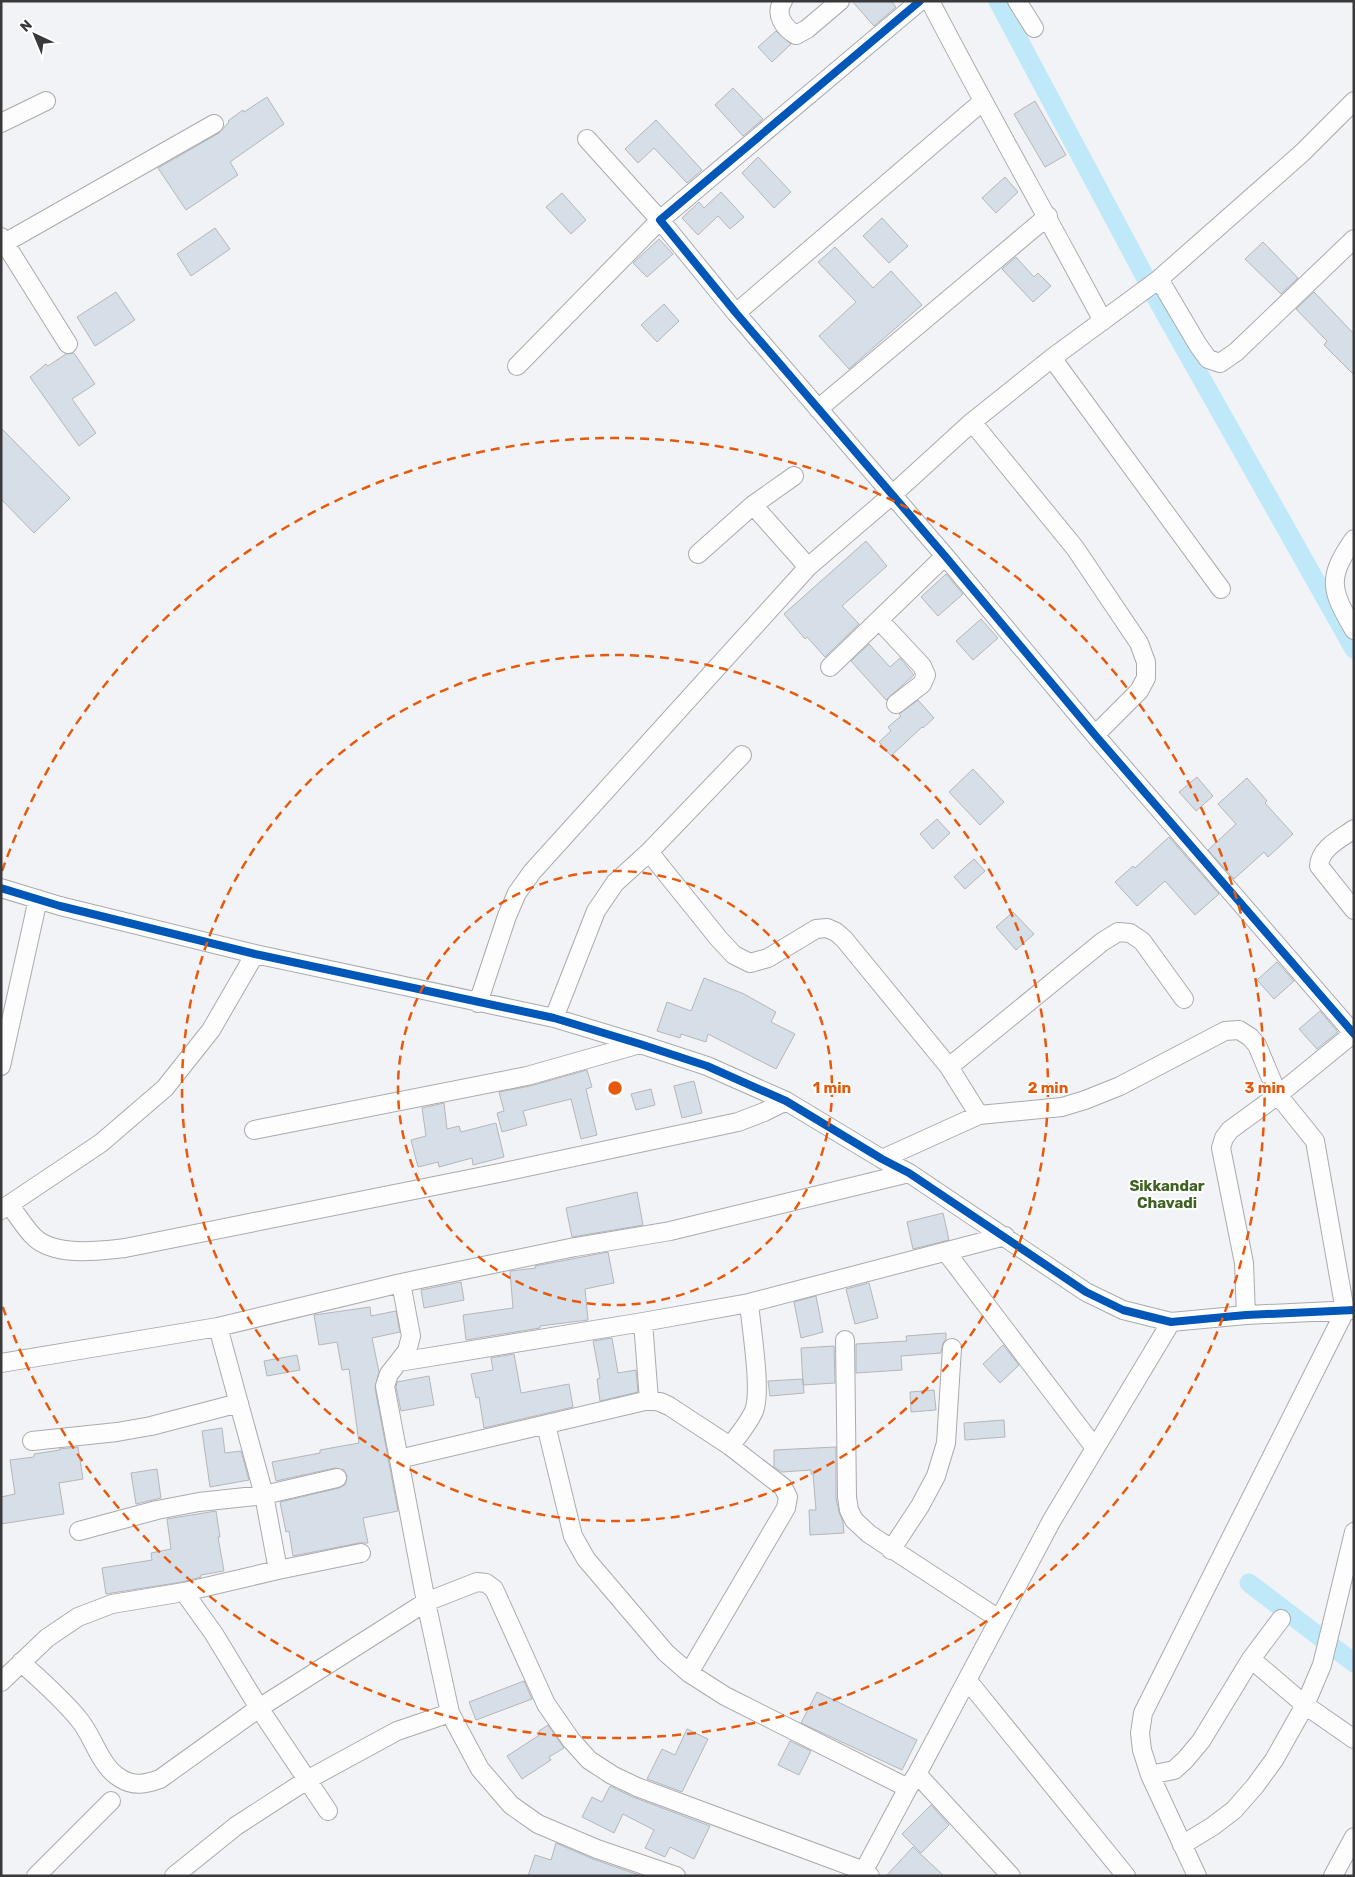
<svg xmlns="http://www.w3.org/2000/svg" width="1355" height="1877" font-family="Rubik,sans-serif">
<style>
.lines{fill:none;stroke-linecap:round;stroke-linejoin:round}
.canal{stroke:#bfe9f9;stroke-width:19}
.building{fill:#d6dee7;stroke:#b6b6b9}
.minor-casing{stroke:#aaabae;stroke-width:20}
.minor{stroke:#fdfdfe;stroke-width:18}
.cycleway-casing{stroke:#fff;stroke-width:11}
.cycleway{stroke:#0057b8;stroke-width:8}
.ring{fill:none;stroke:#e8590c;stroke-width:2.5;stroke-dasharray:9 6}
.labels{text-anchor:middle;stroke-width:4;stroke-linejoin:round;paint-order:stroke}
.neighbourhood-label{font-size:15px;font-weight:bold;fill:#3f6122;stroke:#fff}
.centre{fill:#e8590c;stroke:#fff;stroke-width:2.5}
.ring-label{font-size:15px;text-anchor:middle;font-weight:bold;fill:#e8590c;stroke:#fff;stroke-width:4;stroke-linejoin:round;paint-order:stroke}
</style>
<rect width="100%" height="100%" fill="#f2f3f7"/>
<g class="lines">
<!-- canal -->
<path class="canal" d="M 998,1 L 1159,303 L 1354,649
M 1249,1583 L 1354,1663"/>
</g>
<!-- building -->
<path class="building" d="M 852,1 L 891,1 L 896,7 L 874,26 Z
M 776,31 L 791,44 L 772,62 L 758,47 Z
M 733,88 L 763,119 L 743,136 L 715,105 Z
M 267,97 L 284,124 L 230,162 L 238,175 L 186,210 L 158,168 L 219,133 L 229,122 L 228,121 L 243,110 L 244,112 Z
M 1035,101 L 1066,155 L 1045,167 L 1014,114 Z
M 656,120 L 702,170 L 687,183 L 654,148 L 638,163 L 625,149 Z
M 758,157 L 791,192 L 774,208 L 742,173 Z
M 1005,177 L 1018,192 L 996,213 L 982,198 Z
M 721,192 L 744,217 L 730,229 L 718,216 L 698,235 L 682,218 L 699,202 L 704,208 Z
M 562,193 L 586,220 L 571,234 L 546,207 Z
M 882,218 L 908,246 L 889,263 L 863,236 Z
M 215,228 L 230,249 L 191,276 L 177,254 Z
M 659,239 L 673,254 L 647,277 L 633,263 Z
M 1263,242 L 1298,278 L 1281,294 L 1245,259 Z
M 835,247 L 873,288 L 891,271 L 922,305 L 849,369 L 819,336 L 856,302 L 818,262 Z
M 1016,257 L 1034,277 L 1038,273 L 1051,286 L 1033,302 L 1002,269 Z
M 116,292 L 135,320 L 95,346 L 77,317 Z
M 1314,292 L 1354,334 L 1354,375 L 1324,345 L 1327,341 L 1296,309 Z
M 664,304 L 679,321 L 657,342 L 641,325 Z
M 74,353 L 95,384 L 72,399 L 96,433 L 79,446 L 30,377 L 46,364 L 48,366 L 66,354 Z
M 1,428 L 70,498 L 34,533 L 1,499 Z
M 866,541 L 887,566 L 842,606 L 859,624 L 825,657 L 807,637 L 805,639 L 784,614 Z
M 946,574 L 963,594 L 938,616 L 921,597 Z
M 981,619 L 998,638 L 973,660 L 956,641 Z
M 869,644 L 890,667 L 900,658 L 914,675 L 886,700 L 851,661 Z
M 918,700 L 934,718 L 923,728 L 922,727 L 891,756 L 879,742 L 891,731 L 888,727 L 901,716 L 899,714 Z
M 973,769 L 1004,802 L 980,825 L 949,792 Z
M 1197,777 L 1213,796 L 1196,811 L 1179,792 Z
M 1247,778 L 1267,801 L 1265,803 L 1293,834 L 1268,857 L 1264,852 L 1234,879 L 1208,850 L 1236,824 L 1218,804 Z
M 937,819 L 950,833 L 933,849 L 920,834 Z
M 1169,837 L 1219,894 L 1195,915 L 1165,881 L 1137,906 L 1115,882 L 1133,866 L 1135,868 Z
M 974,859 L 985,871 L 965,889 L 954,877 Z
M 1013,912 L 1034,934 L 1016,950 L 996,927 Z
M 1277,962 L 1294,981 L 1274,999 L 1257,980 Z
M 704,978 L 744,994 L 776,1012 L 771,1022 L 795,1034 L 776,1069 L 708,1034 L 706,1042 L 681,1034 L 680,1038 L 657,1031 L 667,1002 L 691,1011 Z
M 1320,1011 L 1338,1032 L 1317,1049 L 1299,1029 Z
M 587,1070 L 592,1087 L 586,1089 L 597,1135 L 581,1139 L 571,1099 L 523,1111 L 527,1125 L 502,1132 L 497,1113 L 504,1111 L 499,1092 L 530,1086 Z
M 694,1081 L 702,1113 L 682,1118 L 674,1086 Z
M 651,1089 L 655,1105 L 636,1110 L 631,1094 Z
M 444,1103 L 447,1129 L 459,1126 L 461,1132 L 496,1123 L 504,1157 L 473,1165 L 472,1158 L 439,1167 L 438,1162 L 418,1167 L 411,1140 L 426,1136 L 422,1108 Z
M 637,1192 L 643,1225 L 572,1237 L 566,1208 Z
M 943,1213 L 949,1240 L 913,1249 L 907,1222 Z
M 608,1252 L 614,1283 L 585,1289 L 588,1320 L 540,1326 L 540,1328 L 466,1340 L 463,1315 L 513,1308 L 510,1271 L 536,1268 L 535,1266 Z
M 461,1282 L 464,1300 L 424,1308 L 421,1290 Z
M 869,1283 L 878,1318 L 855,1324 L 846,1289 Z
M 816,1296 L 823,1332 L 801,1338 L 794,1302 Z
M 370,1307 L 371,1316 L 396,1311 L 400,1332 L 372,1338 L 379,1372 L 375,1388 L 398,1511 L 363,1518 L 368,1543 L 359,1543 L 293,1556 L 289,1531 L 286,1532 L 280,1502 L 339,1488 L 345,1485 L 347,1476 L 344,1470 L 335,1468 L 276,1481 L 272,1462 L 320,1453 L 320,1450 L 359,1443 L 349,1369 L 342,1370 L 337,1342 L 319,1345 L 314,1315 Z
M 946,1333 L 946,1339 L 943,1343 L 941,1353 L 901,1356 L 902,1370 L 856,1373 L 856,1344 L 907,1341 L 906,1336 Z
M 612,1338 L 618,1373 L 636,1370 L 638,1392 L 600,1401 L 597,1379 L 600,1378 L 593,1341 Z
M 1003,1345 L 1019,1365 L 1000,1383 L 983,1364 Z
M 834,1346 L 835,1383 L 803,1385 L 801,1348 Z
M 514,1354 L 521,1393 L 569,1384 L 573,1407 L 484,1428 L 479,1397 L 476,1398 L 471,1374 L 493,1370 L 491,1358 Z
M 297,1355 L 300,1370 L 267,1376 L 264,1361 Z
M 429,1376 L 434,1405 L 401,1411 L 396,1387 L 397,1382 Z
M 803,1379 L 804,1393 L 770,1396 L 768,1381 Z
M 934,1390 L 936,1410 L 911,1412 L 910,1392 Z
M 1004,1420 L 1005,1437 L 965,1440 L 964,1423 Z
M 222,1428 L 225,1453 L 241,1451 L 249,1480 L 210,1487 L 202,1431 Z
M 78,1447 L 83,1479 L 59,1483 L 64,1514 L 1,1524 L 1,1497 L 15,1494 L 10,1460 L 34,1457 L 34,1454 L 60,1450 L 59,1449 Z
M 836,1447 L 836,1498 L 839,1512 L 843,1522 L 844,1533 L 810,1535 L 809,1510 L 816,1510 L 813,1474 L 811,1474 L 811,1470 L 782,1472 L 774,1467 L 774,1450 Z
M 157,1469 L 161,1498 L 136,1504 L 131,1473 Z
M 216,1511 L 220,1537 L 218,1537 L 224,1571 L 201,1575 L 201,1577 L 182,1582 L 106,1594 L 102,1568 L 152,1560 L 151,1553 L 171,1549 L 167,1519 Z
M 524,1681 L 532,1699 L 476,1720 L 469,1702 Z
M 817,1692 L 917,1740 L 902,1770 L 801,1723 Z
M 548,1725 L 564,1748 L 549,1757 L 551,1760 L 522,1779 L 507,1756 L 541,1734 L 539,1731 Z
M 687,1729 L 708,1739 L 682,1792 L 647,1779 L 662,1749 L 675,1755 Z
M 790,1741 L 811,1751 L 799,1775 L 778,1765 Z
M 610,1786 L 633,1797 L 710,1826 L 694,1859 L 670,1847 L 665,1857 L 645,1848 L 654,1830 L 623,1814 L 614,1833 L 582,1817 L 592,1797 L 602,1802 Z
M 931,1805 L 949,1825 L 921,1853 L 902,1834 Z
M 556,1843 L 593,1859 L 642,1876 L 528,1876 L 535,1855 L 551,1860 Z
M 913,1847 L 944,1876 L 886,1876 Z"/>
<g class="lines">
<defs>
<path id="minor" d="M 783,1 C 774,14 784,28 796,35 L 807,29 L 840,1
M 920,1 L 660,220 L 736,313 L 945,556 L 1095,735 L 1354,1034
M 930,1 C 986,109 1046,214 1103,321
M 1017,1 L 1034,28
M 1,123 L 46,101
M 1,237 L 68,344
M 1,245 L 214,124
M 1159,279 L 1198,345 L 1208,359 L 1220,363 L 1236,352 L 1354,239
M 736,313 L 983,101
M 1052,358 L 1221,589
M 517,366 L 660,220 L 587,139
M 818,409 L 1048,216
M 972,422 L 1075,548 L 1139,643 L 1146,662 L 1146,678 L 1139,691 L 1095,735
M 753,505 L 808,567
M 1354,539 C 1326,579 1331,590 1354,630
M 698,554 L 753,505 L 794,476
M 879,620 L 922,666 L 926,675 L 922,684 L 896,704
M 830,667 L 945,556
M 1354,829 C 1340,839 1320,848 1319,866 L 1354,910
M 649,852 L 719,939 L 734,955 L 750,963 L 768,958 L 816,929 L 827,928 L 836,932 L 844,939 L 949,1067 L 979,1115
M 1,888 L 60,906 L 255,954 L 554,1018 L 640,1044 L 707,1066 L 786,1101 L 882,1159 L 909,1173 L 1086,1292 L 1123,1310 L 1171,1322 L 1246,1315 L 1354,1310
M 478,1003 L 507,916 L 517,893 L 532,872 L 808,567 L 892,495 L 972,422 L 1052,358 L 1158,280 L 1302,153 L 1354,101
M 554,1018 L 596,911 L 615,883 L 649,852 L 742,755
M 1,1066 L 38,899
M 949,1067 L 1102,942 L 1118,932 L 1130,933 L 1142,941 L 1184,999
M 254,1130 L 527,1076 L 640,1044
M 882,1159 L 979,1115 L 1062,1107 L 1085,1100 L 1120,1086 L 1225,1031 L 1239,1030 L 1250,1037 L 1257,1045 L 1278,1095 L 1315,1141 L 1345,1311 L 1143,1713 L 1140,1733 L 1142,1750 L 1150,1775 L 1197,1876
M 10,1206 C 18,1216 25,1228 34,1237 C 55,1257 99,1251 125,1248 L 504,1172 L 738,1122 L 764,1112 L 786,1101
M 1,1210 L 101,1143 L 165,1088 L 211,1030 L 255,954
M 946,1252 L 1095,1448
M 401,1283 L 411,1336 L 407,1351 L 389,1374 L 385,1386 L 426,1602 L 477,1582 L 486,1583 L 494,1589 L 546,1704 L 571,1740 L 589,1760 L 612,1775 L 637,1787 L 864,1871 L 870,1876
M 1246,1315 L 1244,1263 L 1221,1148 L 1224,1138 L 1230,1130 L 1278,1095 L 1354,1033
M 643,1322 L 649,1400
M 845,1340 L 847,1497 L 849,1510 L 854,1520 L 869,1534 L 999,1619
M 399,1362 L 643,1322 L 749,1303 L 1005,1236
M 1,1363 L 218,1327
M 546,1425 L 573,1536 L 586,1559 L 666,1653 L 689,1673 L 725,1696 L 908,1788
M 32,1441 L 117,1432 L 151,1426 L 239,1403
M 730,1446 C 739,1435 748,1424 754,1411 C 762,1391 751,1327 749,1303
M 399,1459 L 649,1400 L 660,1402 L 669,1406 L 730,1446 L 783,1487 L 788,1497 L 786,1508 L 689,1673
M 79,1531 L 157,1510 L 199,1502 L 264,1495 L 337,1478
M 891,1550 L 920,1506 L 936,1476 L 946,1443 L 952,1348
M 278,1570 L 361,1553
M 184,1592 L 214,1634 L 259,1708 L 328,1811
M 1251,1659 L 1305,1705 L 1354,1739
M 21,1662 C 41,1681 64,1700 81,1722 C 94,1739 101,1767 120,1778 C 134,1787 146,1784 160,1779 L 259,1708 L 426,1602 L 450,1713 L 480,1769 L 511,1805 L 538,1824 L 597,1849 L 676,1876
M 968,1681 L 1126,1876
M 1,1682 L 47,1638 L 78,1617 L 112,1604 L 184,1592 L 278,1570 L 264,1495 L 218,1327 L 401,1283 L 575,1247 L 670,1231 L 909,1173
M 917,1774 L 1011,1876
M 1150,1775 L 1174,1770 L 1185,1760 L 1201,1741 L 1251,1659 L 1281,1619
M 1182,1845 L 1213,1826 L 1234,1810 L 1255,1786 L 1274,1760 L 1305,1705 L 1322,1665 L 1354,1532
M 36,1876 L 111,1801
M 174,1876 L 236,1826 L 307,1780 L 397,1731 L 450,1713
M 861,1876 L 908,1788 L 917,1774 L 1052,1520 L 1171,1322
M 1333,1876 L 1354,1837"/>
</defs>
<!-- minor casing -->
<use href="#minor" class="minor-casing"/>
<!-- minor -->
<use href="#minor" class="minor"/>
<defs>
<path id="cycleway" d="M 920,1 L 660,220 L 736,313 L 945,556 L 1095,735 L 1354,1034
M 1,888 L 60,906 L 255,954 L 554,1018 L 640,1044 L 707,1066 L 786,1101 L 882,1159 L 909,1173 L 1086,1292 L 1123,1310 L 1171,1322 L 1246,1315 L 1354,1310"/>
</defs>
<!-- cycleway casing -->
<use href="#cycleway" class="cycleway-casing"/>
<!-- cycleway -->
<use href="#cycleway" class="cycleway"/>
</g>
<!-- distance rings -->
<g class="ring">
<circle cx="615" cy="1088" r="217"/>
<circle cx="615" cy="1088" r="433"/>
<path d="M2 871A650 650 0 1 1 2 1305"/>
</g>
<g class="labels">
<!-- neighbourhood labels -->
<g class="neighbourhood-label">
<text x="1167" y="1191">Sikkandar<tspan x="1167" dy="17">Chavadi</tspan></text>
</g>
</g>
<circle cx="615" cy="1088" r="8" class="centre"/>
<g class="ring-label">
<text x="832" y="1093">1 min</text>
<text x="1048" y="1093">2 min</text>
<text x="1265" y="1093">3 min</text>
</g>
<!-- border -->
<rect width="1355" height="1877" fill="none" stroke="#39393c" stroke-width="5"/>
<!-- north arrow -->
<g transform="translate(35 35) rotate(316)" stroke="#ffffff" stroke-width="4" paint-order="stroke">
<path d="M0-4L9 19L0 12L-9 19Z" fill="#39393c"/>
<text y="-8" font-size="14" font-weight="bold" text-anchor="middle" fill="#39393c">N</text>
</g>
</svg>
